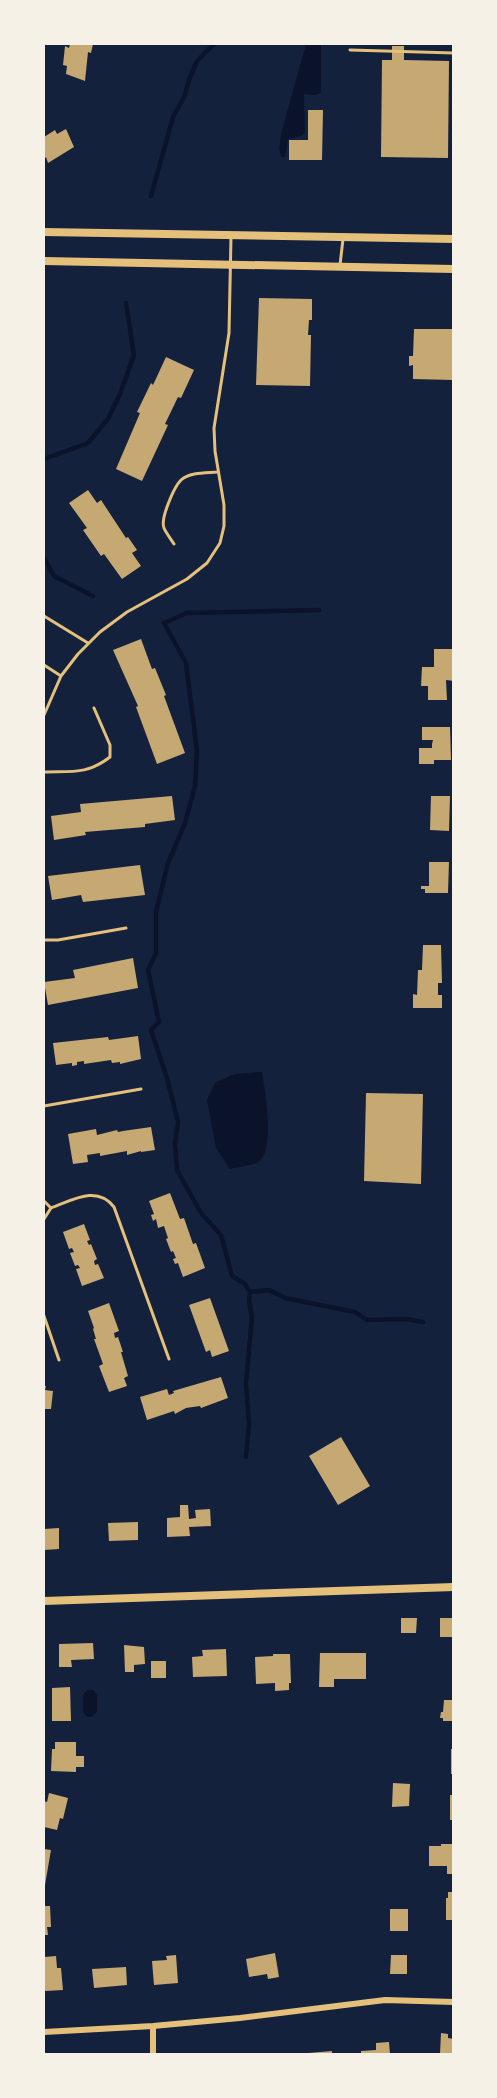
<svg xmlns="http://www.w3.org/2000/svg" width="497" height="2098" font-family="Karla,sans-serif">
<style>
.water{fill:#0b132b}
.lines{fill:none;stroke-linecap:round;stroke-linejoin:round}
.stream{stroke:#0b132b;stroke-width:4.5}
.building{fill:#c6a872}
.service{stroke:#e5c07b;stroke-width:3}
.minor{stroke:#e5c07b;stroke-width:6}
.tertiary{stroke:#e5c07b;stroke-width:8}
</style>
<rect width="100%" height="100%" fill="#14213d"/>
<!-- water -->
<path class="water" d="M 306,44 L 321,44 L 321,93 L 315,95 L 304,94 L 305,132 L 301,136 L 288,139 L 285,157 L 282,158 L 279,149 L 281,134 Z
M 262,1072 C 265,1090 276,1151 258,1162 C 251,1166 238,1167 230,1169 L 216,1148 L 207,1100 L 215,1083 L 234,1074 Z
M 87,1690 L 93,1690 L 97,1695 L 97,1712 L 92,1717 L 87,1717 L 83,1712 L 83,1695 Z"/>
<g class="lines">
<!-- stream -->
<path class="stream" d="M 151,196 L 173,117 L 184,97 L 190,77 L 197,61 L 214,44
M 44,459 L 88,443 L 108,419 L 120,394 L 134,355 L 126,303
M 44,558 L 54,576 L 93,596
M 250,1292 L 269,1290 L 285,1298 L 355,1312 L 367,1320 L 406,1319 L 423,1322
M 246,1457 L 249,1423 L 246,1384 L 252,1317 L 249,1301 L 250,1292 L 245,1284 L 232,1276 L 221,1235 L 201,1213 L 177,1170 L 175,1143 L 178,1122 L 167,1078 L 151,1030 L 159,1022 L 148,970 L 156,953 L 156,912 L 168,863 L 185,823 L 195,786 L 197,751 L 186,663 L 164,623 L 187,613 L 319,610"/>
</g>
<!-- building -->
<path class="building" d="M 70,44 L 93,44 L 91,53 L 88,52 L 85,81 L 66,74 L 67,66 L 63,65 L 65,46 L 69,48 Z
M 392,46 L 404,46 L 404,60 L 449,61 L 448,158 L 381,157 L 382,60 L 392,60 Z
M 308,110 L 323,110 L 322,160 L 289,160 L 289,140 L 308,140 Z
M 66,129 L 74,147 L 48,163 L 46,157 L 44,159 L 44,137 L 55,130 L 57,134 Z
M 259,298 L 312,299 L 312,320 L 309,320 L 308,335 L 311,335 L 310,386 L 256,385 Z
M 414,329 L 454,329 L 453,380 L 413,379 L 413,365 L 409,366 L 409,356 L 413,356 Z
M 166,357 L 194,370 L 181,398 L 178,397 L 165,424 L 168,425 L 142,481 L 116,469 L 140,413 L 137,412 L 151,383 L 153,385 Z
M 88,490 L 97,503 L 101,500 L 126,538 L 128,537 L 137,550 L 132,553 L 141,566 L 122,579 L 104,554 L 101,556 L 83,530 L 87,528 L 69,503 Z
M 141,639 L 152,669 L 155,668 L 166,695 L 164,696 L 185,753 L 157,764 L 136,707 L 138,706 L 113,650 Z
M 434,649 L 454,649 L 454,681 L 446,680 L 447,700 L 428,700 L 428,686 L 421,686 L 422,667 L 434,667 Z
M 422,727 L 450,727 L 451,760 L 434,760 L 434,764 L 419,764 L 419,748 L 432,748 L 432,744 L 433,740 L 422,740 Z
M 172,796 L 175,820 L 145,824 L 145,827 L 85,832 L 86,835 L 54,840 L 51,816 L 81,812 L 80,804 Z
M 431,796 L 450,796 L 449,831 L 430,830 Z
M 429,862 L 449,862 L 448,893 L 425,893 L 425,889 L 421,889 L 421,886 L 429,886 Z
M 140,865 L 145,895 L 83,902 L 81,895 L 52,900 L 48,876 Z
M 423,945 L 441,945 L 442,983 L 438,983 L 438,995 L 442,995 L 442,1008 L 413,1008 L 413,994 L 417,995 L 418,970 L 422,970 Z
M 133,958 L 138,988 L 48,1005 L 44,982 L 75,978 L 73,970 Z
M 138,1036 L 141,1059 L 120,1064 L 120,1062 L 112,1063 L 111,1060 L 84,1064 L 84,1061 L 77,1062 L 77,1065 L 72,1066 L 72,1063 L 56,1065 L 53,1043 L 108,1037 L 109,1040 Z
M 366,1093 L 423,1094 L 421,1184 L 364,1181 Z
M 151,1127 L 155,1150 L 141,1152 L 141,1151 L 127,1155 L 127,1151 L 100,1156 L 100,1153 L 87,1155 L 88,1162 L 73,1164 L 68,1134 L 96,1129 L 97,1135 L 117,1130 L 118,1132 L 123,1131 Z
M 170,1193 L 180,1219 L 184,1218 L 193,1244 L 196,1243 L 205,1268 L 183,1277 L 178,1263 L 175,1264 L 173,1259 L 176,1258 L 173,1251 L 171,1252 L 166,1239 L 168,1238 L 164,1226 L 158,1228 L 156,1219 L 153,1221 L 151,1215 L 154,1214 L 149,1201 Z
M 84,1224 L 90,1240 L 87,1241 L 89,1245 L 91,1244 L 97,1259 L 94,1261 L 95,1265 L 98,1264 L 104,1278 L 82,1286 L 76,1269 L 80,1268 L 78,1265 L 75,1266 L 70,1253 L 74,1252 L 72,1248 L 69,1249 L 63,1232 Z
M 210,1298 L 229,1351 L 212,1357 L 210,1350 L 206,1352 L 189,1305 Z
M 109,1303 L 119,1331 L 114,1333 L 115,1338 L 118,1337 L 123,1352 L 121,1352 L 128,1376 L 124,1378 L 127,1386 L 109,1392 L 99,1366 L 103,1364 L 94,1339 L 96,1339 L 93,1329 L 94,1328 L 88,1311 Z
M 221,1377 L 228,1398 L 201,1408 L 200,1406 L 186,1408 L 175,1414 L 174,1411 L 147,1420 L 140,1397 L 167,1389 L 169,1395 L 174,1393 L 173,1391 Z
M 44,1386 L 46,1386 L 45,1390 L 53,1391 L 51,1409 L 44,1409 Z
M 341,1437 L 370,1486 L 338,1505 L 309,1456 Z
M 180,1505 L 188,1505 L 189,1519 L 196,1518 L 195,1510 L 210,1509 L 211,1526 L 189,1527 L 190,1536 L 167,1537 L 167,1518 L 180,1517 Z
M 138,1522 L 138,1540 L 109,1541 L 108,1523 Z
M 59,1528 L 59,1549 L 44,1550 L 44,1529 Z
M 401,1618 L 417,1618 L 416,1633 L 401,1633 Z
M 440,1618 L 454,1618 L 454,1637 L 440,1637 Z
M 93,1643 L 94,1659 L 71,1660 L 72,1667 L 59,1667 L 59,1644 Z
M 124,1645 L 144,1647 L 145,1664 L 134,1665 L 134,1672 L 125,1672 Z
M 226,1649 L 227,1676 L 193,1677 L 192,1657 L 203,1656 L 202,1650 Z
M 320,1653 L 366,1653 L 366,1679 L 334,1679 L 334,1687 L 319,1687 Z
M 273,1654 L 290,1654 L 291,1683 L 289,1683 L 289,1690 L 275,1691 L 275,1683 L 256,1684 L 255,1657 L 273,1656 Z
M 151,1661 L 166,1661 L 166,1678 L 151,1678 Z
M 70,1687 L 71,1721 L 52,1721 L 52,1688 Z
M 444,1700 L 454,1700 L 454,1721 L 443,1721 L 443,1718 L 440,1718 L 441,1712 L 443,1712 Z
M 55,1742 L 76,1742 L 76,1756 L 84,1756 L 84,1767 L 76,1767 L 76,1772 L 51,1771 L 52,1749 L 55,1749 Z
M 451,1749 L 454,1749 L 454,1774 L 451,1774 Z
M 393,1783 L 410,1784 L 409,1806 L 392,1807 Z
M 49,1793 L 68,1798 L 63,1819 L 60,1818 L 57,1830 L 44,1827 L 44,1801 L 47,1802 Z
M 450,1795 L 454,1795 L 454,1820 L 450,1820 Z
M 441,1844 L 454,1844 L 454,1874 L 447,1874 L 447,1866 L 429,1866 L 429,1846 L 441,1846 Z
M 44,1849 L 51,1850 L 45,1885 L 44,1885 Z
M 448,1892 L 454,1892 L 454,1920 L 446,1920 L 446,1898 L 448,1898 Z
M 44,1906 L 50,1906 L 51,1927 L 47,1927 L 48,1935 L 44,1935 Z
M 390,1909 L 408,1909 L 408,1931 L 390,1931 Z
M 275,1953 L 279,1977 L 268,1979 L 267,1974 L 249,1977 L 246,1959 Z
M 176,1955 L 178,1983 L 154,1985 L 152,1961 L 167,1960 L 166,1956 Z
M 391,1955 L 407,1955 L 407,1974 L 390,1974 Z
M 56,1956 L 57,1968 L 61,1968 L 63,1990 L 46,1991 L 44,1990 L 44,1957 Z
M 126,1967 L 127,1985 L 94,1988 L 92,1969 Z
M 441,2033 L 448,2034 L 448,2038 L 454,2039 L 454,2054 L 440,2054 Z
M 389,2042 L 390,2054 L 361,2054 L 361,2051 L 376,2050 L 376,2043 Z
M 332,2051 L 332,2054 L 308,2054 L 308,2053 Z"/>
<g class="lines">
<!-- service -->
<path class="service" d="M 350,50 L 454,53
M 340,265 L 343,239
M 174,544 C 171,539 166,533 164,528 C 160,519 174,487 181,480 C 190,472 206,473 217,472
M 44,616 L 88,643
M 44,665 L 61,676
M 44,715 L 61,676 L 78,654 L 100,632 L 127,612 L 187,579 L 207,563 L 220,543 L 224,526 L 224,505 L 215,451 L 214,428 L 229,333 L 231,237
M 44,772 C 71,771 87,775 110,757 L 110,745 L 94,708
M 44,940 L 58,940 L 126,928
M 44,1106 L 141,1089
M 44,1201 L 51,1208
M 51,1208 C 73,1200 97,1185 114,1207 L 169,1359
M 44,1219 L 51,1208
M 44,1316 L 59,1360"/>
<!-- minor -->
<path class="minor" d="M 153,2026 L 153,2054
M 44,2032 L 153,2026 L 240,2018 L 385,2000 L 454,2002"/>
<!-- tertiary -->
<path class="tertiary" d="M 44,232 L 454,239
M 44,261 L 454,269
M 44,1601 L 454,1587"/>
</g>
<!-- border -->
<rect width="497" height="2098" fill="none" stroke="#f6f1e7" stroke-width="90"/>
</svg>
